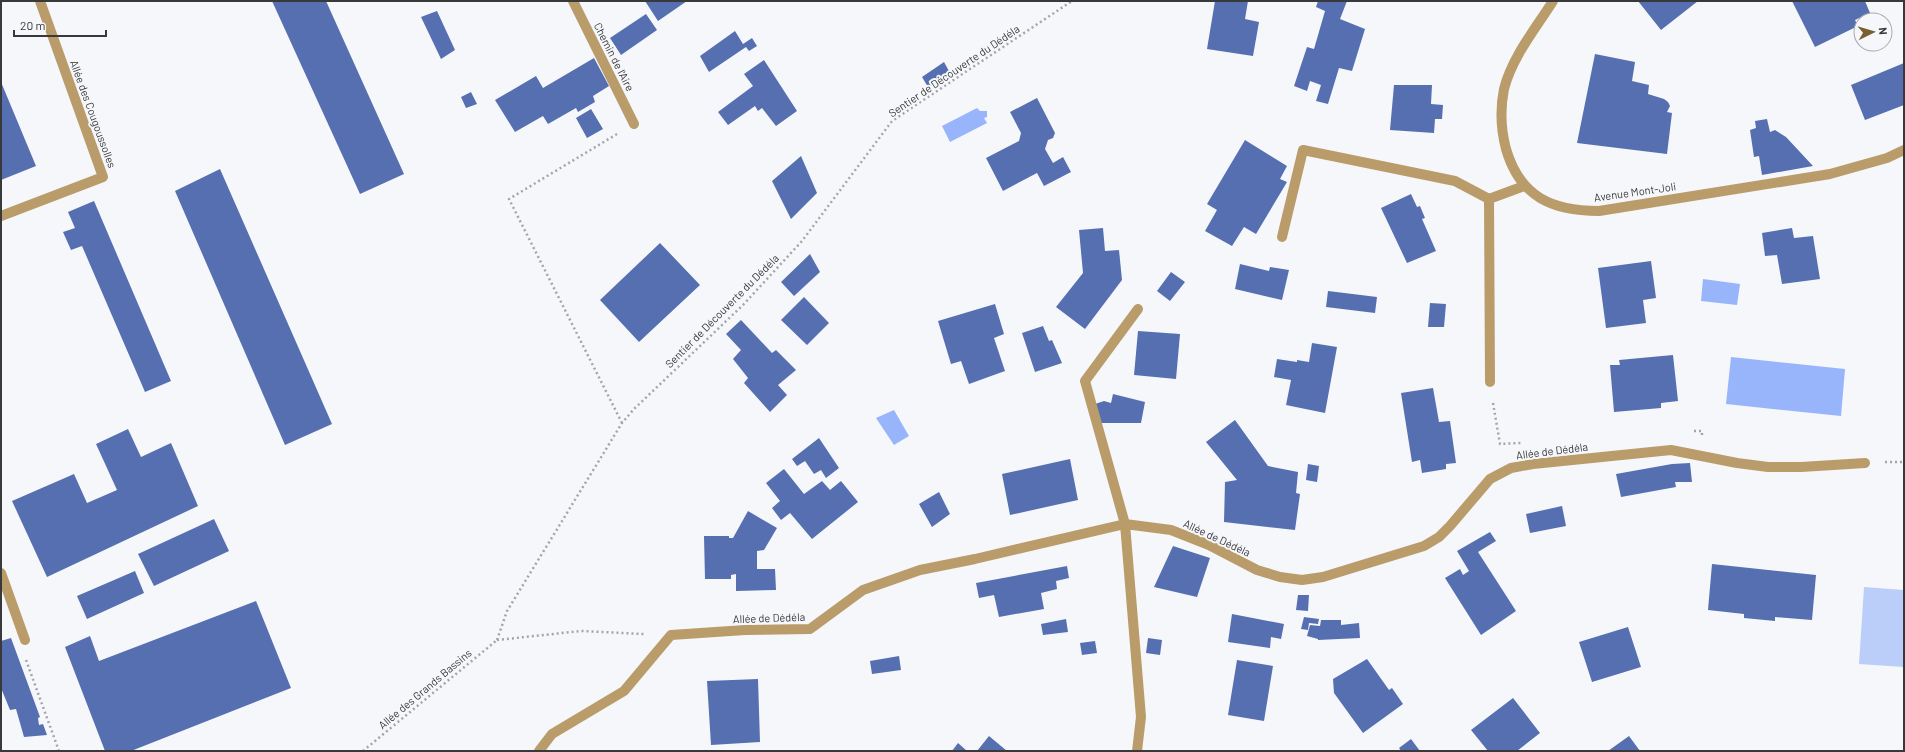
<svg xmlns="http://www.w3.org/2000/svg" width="1905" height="752" font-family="Barlow,sans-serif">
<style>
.green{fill:#bbcef9}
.water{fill:#98b4fb}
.building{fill:#566fb0}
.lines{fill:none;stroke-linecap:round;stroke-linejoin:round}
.path{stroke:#a4a5a8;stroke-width:2.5;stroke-dasharray:2 3;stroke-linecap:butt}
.lane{stroke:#ba9c6b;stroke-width:10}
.street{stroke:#ba9c6b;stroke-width:10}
.labels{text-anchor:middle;stroke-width:4;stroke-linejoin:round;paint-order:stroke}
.street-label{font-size:11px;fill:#38393a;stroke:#f5f7fb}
</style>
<rect width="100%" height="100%" fill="#f5f7fb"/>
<!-- green -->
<path class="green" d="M 1864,587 L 1904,590 L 1904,667 L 1859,664 Z"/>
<!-- water -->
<path class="water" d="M 977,108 L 980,111 L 987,111 L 987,117 L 984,118 L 987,123 L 950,142 L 942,126 Z
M 1703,279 L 1740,284 L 1737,305 L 1701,301 Z
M 1731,357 L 1845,369 L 1841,416 L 1726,404 Z
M 894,410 L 909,436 L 894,445 L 876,418 Z"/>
<!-- building -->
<path class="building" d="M 272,1 L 326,1 L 404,174 L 360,194 Z
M 645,1 L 687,1 L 658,21 Z
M 1215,1 L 1248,1 L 1245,19 L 1259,22 L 1253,56 L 1207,49 Z
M 1318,1 L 1347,1 L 1340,19 L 1365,29 L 1352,71 L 1339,68 L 1328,104 L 1316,101 L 1321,85 L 1310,81 L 1307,91 L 1294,86 L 1307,47 L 1314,49 L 1325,11 L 1316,7 Z
M 1638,1 L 1698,1 L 1661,30 Z
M 1792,1 L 1865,1 L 1870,13 L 1855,20 L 1858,26 L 1815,47 Z
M 437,11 L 455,50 L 441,59 L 421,17 Z
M 646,14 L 657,30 L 621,55 L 610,38 Z
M 735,31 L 743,44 L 752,38 L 757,46 L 749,51 L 746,47 L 709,72 L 700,56 Z
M 1595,54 L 1635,62 L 1632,81 L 1649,85 L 1648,94 L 1664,99 L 1668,102 L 1670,106 L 1667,112 L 1672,113 L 1667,154 L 1577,143 Z
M 594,58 L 609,86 L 593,96 L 595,102 L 578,112 L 576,108 L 548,124 L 543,116 L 515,132 L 495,100 L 536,76 L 543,88 Z
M 764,60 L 797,111 L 776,126 L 762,108 L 758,111 L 755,106 L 728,125 L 718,112 L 753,86 L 744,74 Z
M 944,62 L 950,73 L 928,87 L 922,77 Z
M 1904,63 L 1904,105 L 1865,120 L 1851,85 Z
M 1,82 L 36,166 L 1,180 Z
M 1394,85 L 1432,85 L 1431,104 L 1443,105 L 1442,119 L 1435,119 L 1434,133 L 1390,130 Z
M 471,92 L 477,104 L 466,108 L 461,97 Z
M 1037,98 L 1055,133 L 1053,138 L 1048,140 L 1045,149 L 1053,163 L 1063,157 L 1071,172 L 1044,186 L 1037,173 L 1003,191 L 986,158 L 1019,141 L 1021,133 L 1010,112 Z
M 591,109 L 603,129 L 587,138 L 576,118 Z
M 1767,119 L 1770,132 L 1775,130 L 1786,137 L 1813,166 L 1762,175 L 1759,156 L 1754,157 L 1750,130 L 1756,128 L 1755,121 Z
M 1245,140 L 1287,166 L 1280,179 L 1287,182 L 1256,234 L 1244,227 L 1232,246 L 1205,231 L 1217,210 L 1207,204 Z
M 801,156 L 817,193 L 791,219 L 772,181 Z
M 220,169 L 332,424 L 285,445 L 175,191 Z
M 1411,194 L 1417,207 L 1420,206 L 1425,218 L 1422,219 L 1436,251 L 1407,263 L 1381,208 Z
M 94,201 L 171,381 L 145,392 L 82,246 L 71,250 L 63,232 L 75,228 L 68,212 Z
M 1103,228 L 1105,251 L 1119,250 L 1122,280 L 1085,329 L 1056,307 L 1083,273 L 1079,230 Z
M 1792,228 L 1794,238 L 1813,236 L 1820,279 L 1782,284 L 1777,255 L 1765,256 L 1762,233 Z
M 660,243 L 700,285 L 639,342 L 600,300 Z
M 810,254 L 820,272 L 794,296 L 781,282 Z
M 1651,261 L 1656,298 L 1643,300 L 1646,323 L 1606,328 L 1598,268 Z
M 1240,264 L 1269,271 L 1270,267 L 1289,270 L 1282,300 L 1235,289 Z
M 1171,272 L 1185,282 L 1170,301 L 1157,291 Z
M 1328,291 L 1377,297 L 1375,313 L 1326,307 Z
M 804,297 L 829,323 L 807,345 L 781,320 Z
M 1430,303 L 1446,304 L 1444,327 L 1428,327 Z
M 995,304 L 1004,334 L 994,338 L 1005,371 L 969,384 L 961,361 L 951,364 L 938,321 Z
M 741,320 L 772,353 L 776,350 L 796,370 L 778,385 L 787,395 L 770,412 L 744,383 L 748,378 L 733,359 L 741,350 L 726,334 Z
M 1043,326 L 1049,341 L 1052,340 L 1062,363 L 1035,372 L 1022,333 Z
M 1138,331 L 1180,334 L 1176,379 L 1134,375 Z
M 1312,343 L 1337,347 L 1325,413 L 1286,405 L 1291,380 L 1274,377 L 1277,359 L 1297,362 L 1297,360 L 1309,362 Z
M 1673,355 L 1678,401 L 1661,403 L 1661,408 L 1614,412 L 1610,365 L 1620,365 L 1619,360 Z
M 1433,388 L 1439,422 L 1450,421 L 1456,463 L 1446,464 L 1446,469 L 1422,473 L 1420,460 L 1412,462 L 1401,393 Z
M 1113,394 L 1145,402 L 1141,423 L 1101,423 L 1095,404 L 1104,401 L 1111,403 Z
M 1235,420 L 1268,466 L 1298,472 L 1296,493 L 1300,494 L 1295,530 L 1224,522 L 1225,482 L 1237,480 L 1206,442 Z
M 128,429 L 141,457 L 171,443 L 198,506 L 47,577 L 12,501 L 74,474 L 87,503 L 117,490 L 96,444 Z
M 819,438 L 839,468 L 826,478 L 821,470 L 814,474 L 805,461 L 797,466 L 792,459 Z
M 1070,459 L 1078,500 L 1010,515 L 1002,474 Z
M 1690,463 L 1692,482 L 1675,482 L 1676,487 L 1621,497 L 1616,474 L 1672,464 Z
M 1308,464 L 1319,466 L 1317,482 L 1306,480 Z
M 784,469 L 804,494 L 822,481 L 830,490 L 841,481 L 858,502 L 812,539 L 790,513 L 781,520 L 772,508 L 780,501 L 766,483 Z
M 939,492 L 950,514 L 932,527 L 919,504 Z
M 1562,506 L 1566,526 L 1530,533 L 1526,514 Z
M 748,511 L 777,528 L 764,550 L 757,551 L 757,569 L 775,569 L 776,590 L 736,591 L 736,574 L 731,575 L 731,579 L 705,579 L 704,536 L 729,536 L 729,538 L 733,538 Z
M 214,519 L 229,551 L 154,586 L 138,554 Z
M 1490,532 L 1496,541 L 1478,552 L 1516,611 L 1481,635 L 1445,578 L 1460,569 L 1463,575 L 1469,571 L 1457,551 Z
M 1173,546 L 1210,558 L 1197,597 L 1154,587 Z
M 1712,564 L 1816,575 L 1812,620 L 1775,617 L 1775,621 L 1744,618 L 1744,614 L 1708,610 Z
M 1067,566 L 1069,578 L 1056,581 L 1057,589 L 1041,593 L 1044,609 L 999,617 L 994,595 L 979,598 L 976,583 Z
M 135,571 L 144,593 L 87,619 L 77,596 Z
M 1298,595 L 1309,595 L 1308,611 L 1296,610 Z
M 256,601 L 291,688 L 131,751 L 105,751 L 65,647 L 90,636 L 99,661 Z
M 1232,614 L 1284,624 L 1281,639 L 1271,637 L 1270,648 L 1228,642 Z
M 1304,617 L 1319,619 L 1318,624 L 1309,623 L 1308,630 L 1301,629 Z
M 1066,619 L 1068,632 L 1043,635 L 1041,624 Z
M 1321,620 L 1341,620 L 1341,625 L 1359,623 L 1360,638 L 1318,640 L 1318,639 L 1307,636 L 1310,625 L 1320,626 Z
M 1628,627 L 1641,667 L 1592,682 L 1579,642 Z
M 11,638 L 40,717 L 38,718 L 39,725 L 43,724 L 47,735 L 24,737 L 16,709 L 10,710 L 1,688 L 1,641 Z
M 1148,638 L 1162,640 L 1160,655 L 1146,653 Z
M 1095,641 L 1097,653 L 1082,655 L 1080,643 Z
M 899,656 L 901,670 L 872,674 L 870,661 Z
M 1367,659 L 1389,690 L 1392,688 L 1403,704 L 1363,733 L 1334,693 L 1333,679 Z
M 1237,660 L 1273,666 L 1264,721 L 1228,715 Z
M 758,679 L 760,742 L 711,745 L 707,681 Z
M 1513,698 L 1540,733 L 1517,751 L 1488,751 L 1471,730 Z
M 989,736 L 1007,751 L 977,751 Z
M 1629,736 L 1640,751 L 1608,751 Z
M 1411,739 L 1420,751 L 1401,751 L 1399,748 Z
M 958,743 L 967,751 L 952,751 Z"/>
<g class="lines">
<!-- path -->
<path class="path" d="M 617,134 L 509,199 L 622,423
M 1493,403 L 1500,444 L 1521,443
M 1694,431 L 1702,431 L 1702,435
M 1885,462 L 1904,462
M 497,640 L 507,611 L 622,423 L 634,409 L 743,305 L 802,241 L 892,121 L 1072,1
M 497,640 L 581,631 L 644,634
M 26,660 L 59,751
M 363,751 L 497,640"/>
<!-- lane -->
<path class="lane" d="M 1282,237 L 1303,150 L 1455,181 L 1489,199"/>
<!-- street -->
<path class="street" d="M 573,1 L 634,124
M 1553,1 C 1536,28 1512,57 1504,89 C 1500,109 1501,130 1506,149 C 1520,197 1552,211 1599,211 L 1830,174 L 1887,158 L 1904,150
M 1,216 L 103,177 L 40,1
M 1490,382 L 1489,199 L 1524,186
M 1,573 L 25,640
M 539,751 L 552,734 L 624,691 L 671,635 L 745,630 L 810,629 L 863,590 L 920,570 L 975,559 L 1125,524 L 1171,530 L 1209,545 L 1257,570 L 1280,577 L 1302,580 L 1323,577 L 1424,546 L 1439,537 L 1450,526 L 1490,479 L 1511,468 L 1533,464 L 1671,450 L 1737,463 L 1768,467 L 1801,467 L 1865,463
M 1137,751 L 1141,717 L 1125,524 L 1085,381 L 1138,309"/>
</g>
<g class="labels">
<!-- street labels -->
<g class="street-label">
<text transform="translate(614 57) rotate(63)" y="4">Chemin de l'Aire</text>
<text transform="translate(954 71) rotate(-34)" y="4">Sentier de Découverte du Dédéla</text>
<text transform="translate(93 114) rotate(70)" y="4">Allée des Cougoussolles</text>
<text transform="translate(1635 192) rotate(-8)" y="4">Avenue Mont-Joli</text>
<text transform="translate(722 311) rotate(-45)" y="4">Sentier de Découverte du Dédéla</text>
<text transform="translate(1552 451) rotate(-7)" y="4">Allée de Dédéla</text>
<text transform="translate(1217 538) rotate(25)" y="4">Allée de Dédéla</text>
<text transform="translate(769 618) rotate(-2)" y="4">Allée de Dédéla</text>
<text transform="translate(425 689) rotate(-40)" y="4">Allée des Grands Bassins</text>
</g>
</g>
<!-- border -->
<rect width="1905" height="752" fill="none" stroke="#38393a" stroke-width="4"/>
<!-- north arrow -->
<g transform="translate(1873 32) rotate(85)"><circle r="19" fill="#f5f7fb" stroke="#a9abae"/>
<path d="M0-3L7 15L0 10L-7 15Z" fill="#7a5f31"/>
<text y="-6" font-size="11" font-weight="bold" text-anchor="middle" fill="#38393a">N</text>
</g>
<!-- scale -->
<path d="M14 30v6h92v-6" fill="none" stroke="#38393a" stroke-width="2"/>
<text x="20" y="30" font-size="12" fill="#38393a" stroke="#f5f7fb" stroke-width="3" paint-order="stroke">20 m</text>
</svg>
